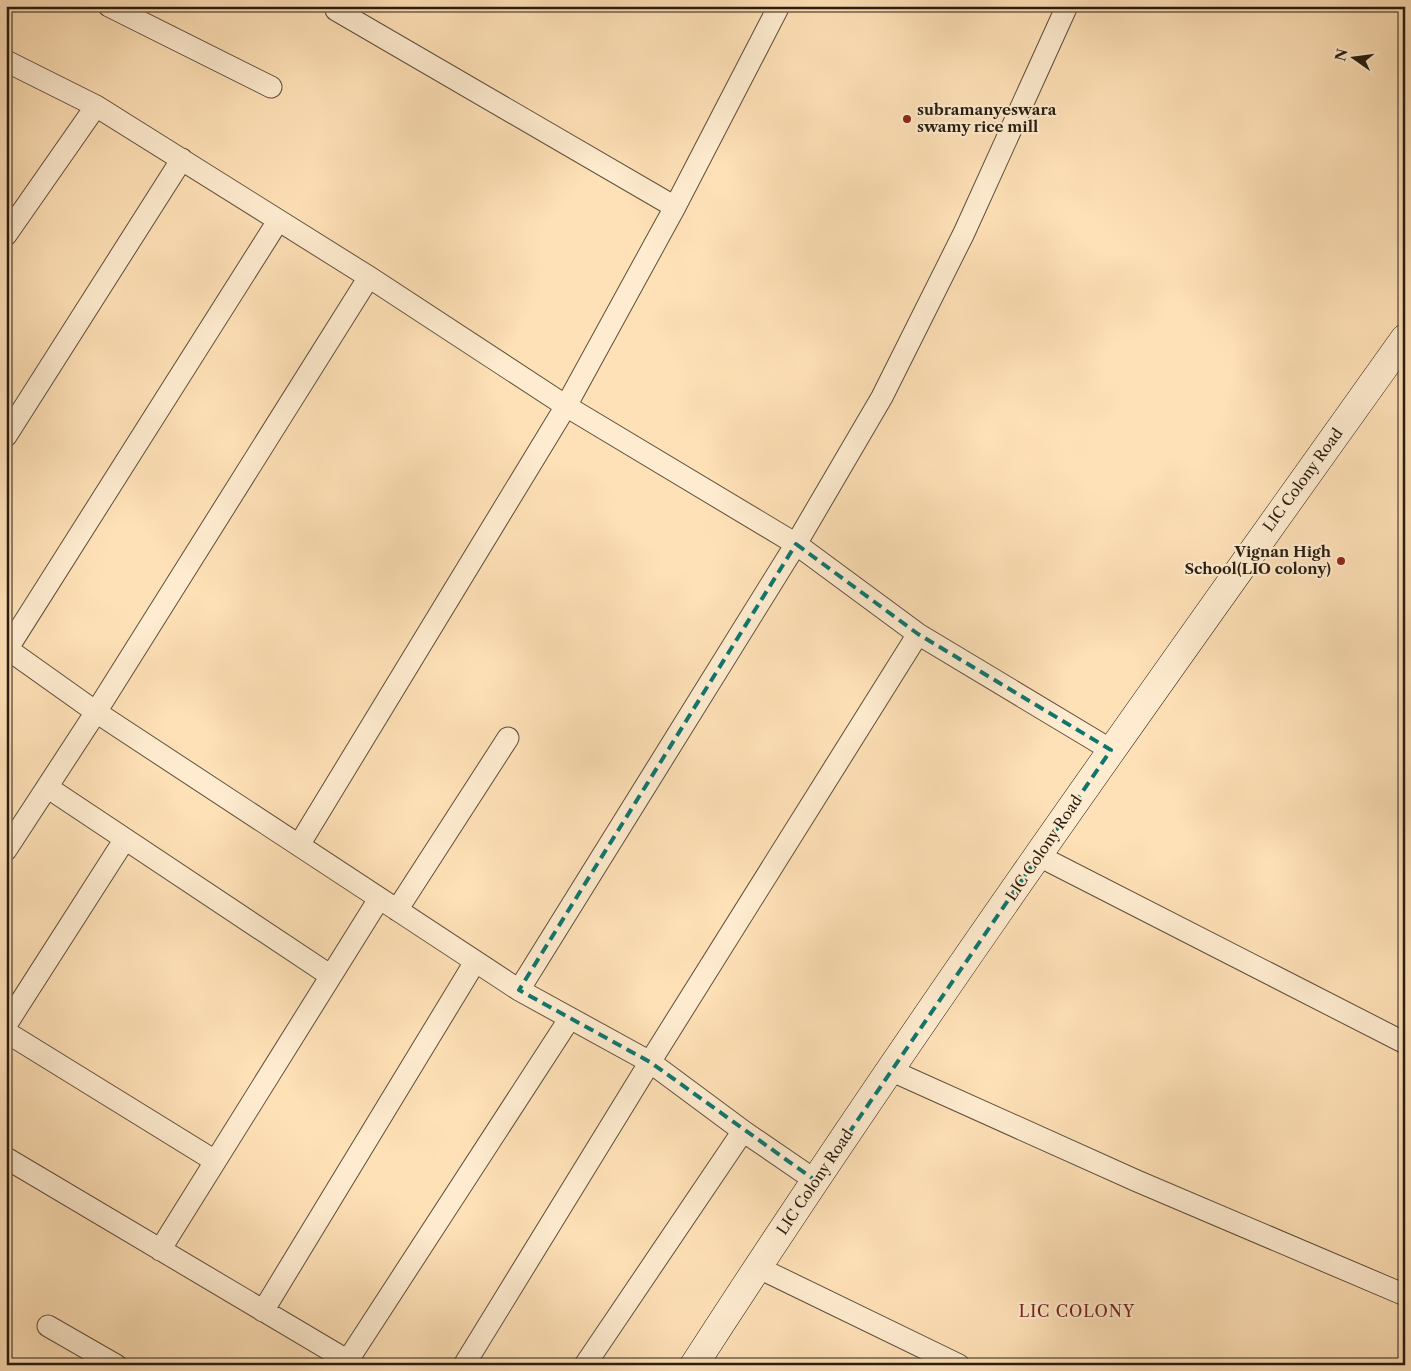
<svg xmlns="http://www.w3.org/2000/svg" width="1411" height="1371" font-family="'Libre Caslon Text',serif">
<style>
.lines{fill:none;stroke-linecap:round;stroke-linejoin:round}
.minor-casing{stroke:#5e4e3a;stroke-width:23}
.secondary-casing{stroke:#281d10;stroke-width:29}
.minor{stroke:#ffecd0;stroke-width:21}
.secondary{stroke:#ffecd0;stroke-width:28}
.marked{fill:none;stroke:#0f766e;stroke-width:4;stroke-dasharray:10 6;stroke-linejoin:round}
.poi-dot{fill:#8f2418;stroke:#ffecd0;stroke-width:2}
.labels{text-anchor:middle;stroke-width:4.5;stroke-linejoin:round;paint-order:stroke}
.poi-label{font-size:15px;font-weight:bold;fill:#281d10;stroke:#ffecd0;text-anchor:start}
.street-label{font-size:15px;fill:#281d10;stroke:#ffecd0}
.neighbourhood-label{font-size:16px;letter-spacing:1px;fill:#7a1f14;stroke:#ffecd0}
</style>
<rect width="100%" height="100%" fill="#ffe1b7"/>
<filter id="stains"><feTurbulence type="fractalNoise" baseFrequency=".004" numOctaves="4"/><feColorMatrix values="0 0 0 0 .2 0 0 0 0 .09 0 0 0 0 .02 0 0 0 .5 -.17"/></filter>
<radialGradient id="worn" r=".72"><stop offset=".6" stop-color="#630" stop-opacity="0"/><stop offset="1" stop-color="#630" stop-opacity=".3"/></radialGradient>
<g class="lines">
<defs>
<path id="minor" d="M 109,6 L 271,87
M 336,10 L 675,207
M 6,61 L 96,106 L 369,277 L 566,406 L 796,544 L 918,634 L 1111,750
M 6,235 L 96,106
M 6,436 L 182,159
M 6,648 L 96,712 L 519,990 L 650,1062 L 743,1131 L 816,1181
M 6,651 L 278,221
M 47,787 L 331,976
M 299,845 L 566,406 L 675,207 L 779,6
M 6,850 L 96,712 L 369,277
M 1039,856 L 1405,1043
M 397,910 L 508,738
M 519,990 L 796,544 L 882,397 L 964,233 L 1067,6
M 6,1025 L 125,839
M 6,1032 L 215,1161
M 890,1070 L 1137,1181 L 1405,1295
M 6,1158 L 355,1365
M 160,1250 L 379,899
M 757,1267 L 959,1365
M 263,1311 L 475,962
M 48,1326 L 116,1365
M 348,1360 L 570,1018
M 464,1365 L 650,1062 L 918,634
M 585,1365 L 743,1131"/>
<path id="secondary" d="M 694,1365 C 920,1015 1163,677 1405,338"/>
</defs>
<!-- minor casing -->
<use href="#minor" class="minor-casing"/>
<!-- secondary casing -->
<use href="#secondary" class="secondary-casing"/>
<!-- minor -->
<use href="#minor" class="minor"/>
<!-- secondary -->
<use href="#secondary" class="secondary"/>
</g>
<!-- marked area -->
<path class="marked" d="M 796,544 L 918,634 L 1111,750 L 816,1181 L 650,1062 L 519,990 Z"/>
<!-- markers -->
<g class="poi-dot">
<circle cx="907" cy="119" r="5"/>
<circle cx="1341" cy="561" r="5"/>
</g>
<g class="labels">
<!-- poi labels -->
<g class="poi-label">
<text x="917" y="115">subramanyeswara<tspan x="917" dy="17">swamy rice mill</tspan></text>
<text x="1331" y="557" text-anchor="end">Vignan High<tspan x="1331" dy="17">School(LIO colony)</tspan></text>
</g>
<!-- street labels -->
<g class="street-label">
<text transform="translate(1303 480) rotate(-54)" y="5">LIC Colony Road</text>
<text transform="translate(1044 848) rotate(-56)" y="5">LIC Colony Road</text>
<text transform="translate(815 1182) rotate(-56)" y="5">LIC Colony Road</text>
</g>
<!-- neighbourhood labels -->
<g class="neighbourhood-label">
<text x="1077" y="1317">LIC COLONY</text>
</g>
</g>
<!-- margin -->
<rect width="1411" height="1371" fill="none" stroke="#ffe1b7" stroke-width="25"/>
<rect x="8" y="8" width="1396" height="1356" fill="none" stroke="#281d10" stroke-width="2.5"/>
<rect x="12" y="12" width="1386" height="1346" fill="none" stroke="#281d10"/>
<!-- north arrow -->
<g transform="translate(1354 58) rotate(284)" stroke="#ffecd0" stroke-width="4" paint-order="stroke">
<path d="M0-4L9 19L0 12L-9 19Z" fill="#281d10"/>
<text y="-8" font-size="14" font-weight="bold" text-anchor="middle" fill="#281d10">N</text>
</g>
<rect width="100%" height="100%" filter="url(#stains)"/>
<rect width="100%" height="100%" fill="url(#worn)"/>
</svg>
